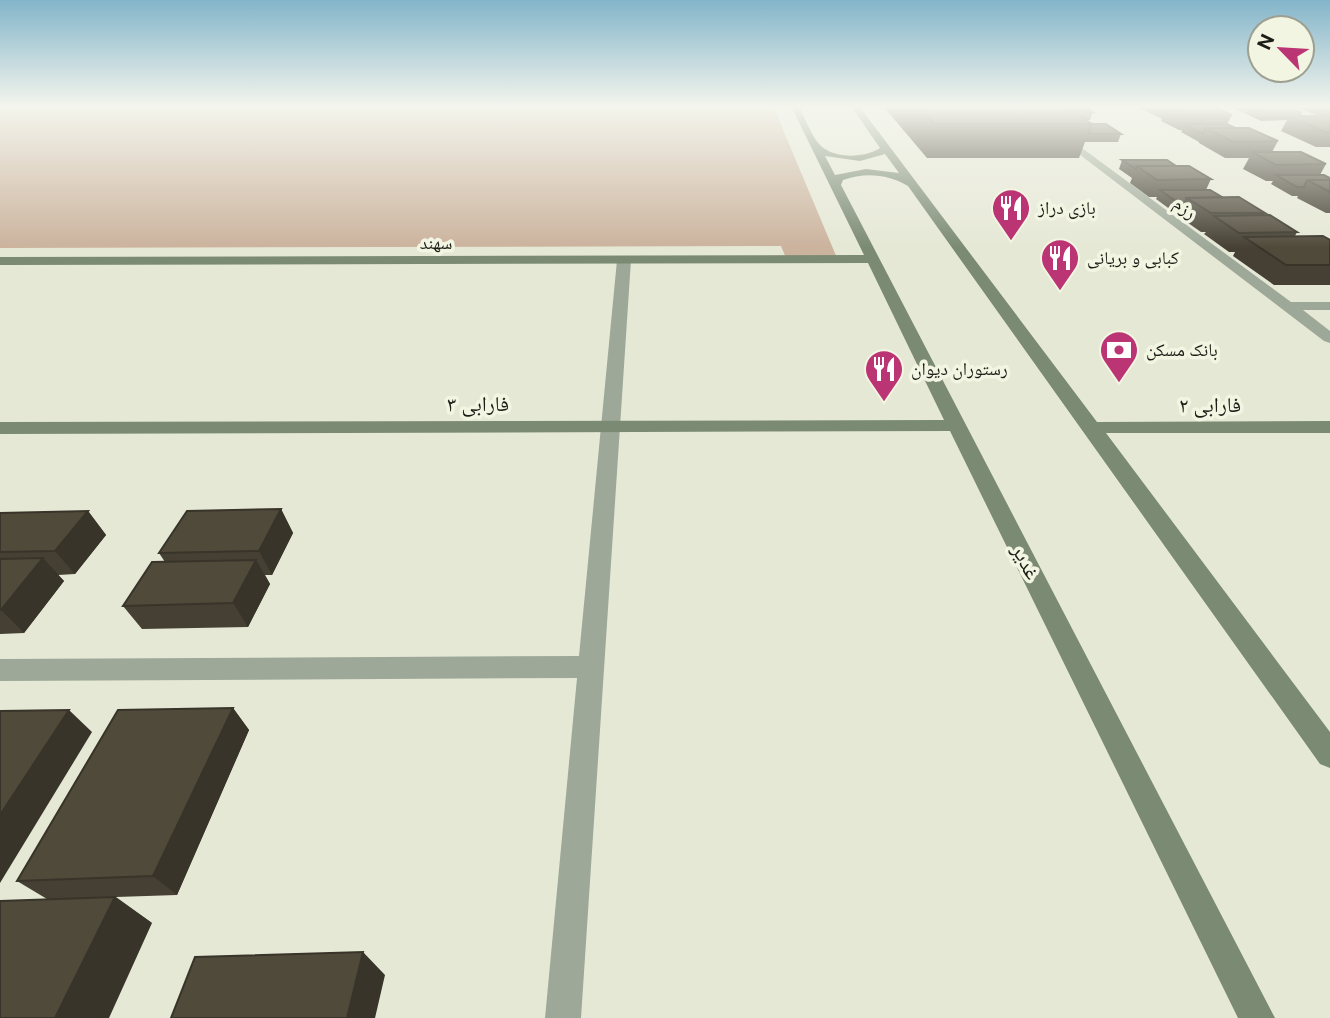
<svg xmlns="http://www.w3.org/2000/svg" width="1330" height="1018" font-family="'Public Sans','Noto Naskh Arabic',sans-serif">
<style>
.green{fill:#cbb39d}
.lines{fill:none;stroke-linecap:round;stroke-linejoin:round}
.street{fill:#9da898;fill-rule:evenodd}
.secondary{fill:#7a8a73;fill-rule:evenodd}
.wall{fill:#454033}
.shaded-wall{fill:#383429}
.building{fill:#504a3b;stroke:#383429;stroke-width:2}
.labels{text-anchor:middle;stroke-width:7;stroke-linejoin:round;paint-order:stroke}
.far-poi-label{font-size:18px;fill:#1c1d16;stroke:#f3f5e3;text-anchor:start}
.far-street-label{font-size:18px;fill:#1c1d16;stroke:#f3f5e3}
.street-label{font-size:21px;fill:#1c1d16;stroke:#f3f5e3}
</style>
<rect width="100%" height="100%" fill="#e6e8d6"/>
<!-- green -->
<path class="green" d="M 0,106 L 773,106 L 837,258 L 786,258 L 781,246 L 0,248 Z"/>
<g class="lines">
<!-- street -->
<path class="street" d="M 1016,106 L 1025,106 L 1291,302 L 1330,302 L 1330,310 L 1303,310 L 1330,331 L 1330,343 L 1324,341 Z
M 624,256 L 631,260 L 581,1018 L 545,1018 L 577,678 L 0,681 L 0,659 L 579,656 L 617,260 Z"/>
<!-- secondary -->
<path class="secondary" d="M 791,106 L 799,106 C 805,118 811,136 821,146 C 835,159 865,158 880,148 L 851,106 L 859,106 L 1097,422 L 1330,421 L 1330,433 L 1106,433 L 1330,732 L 1330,768 L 1320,764 L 908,186 C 888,174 865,172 843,180 L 841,185 L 1275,1018 L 1238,1018 L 950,431 L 0,434 L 0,422 L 944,420 L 868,263 L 0,265 L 0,257 L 864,255 ZM 885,154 L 899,173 L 866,169 L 835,175 L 825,156 L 860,161 Z"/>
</g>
<!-- wall -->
<path class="wall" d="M 883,106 L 1083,106 L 1093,112 L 1090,120 L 1086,120 L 1092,124 L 1121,134 L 1118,142 L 1085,142 L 1079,158 L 927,158 Z
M 1135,106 L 1212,106 L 1232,115 L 1227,124 L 1235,128 L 1278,141 L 1272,152 L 1326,164 L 1320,175 L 1330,178 L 1330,213 L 1326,213 L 1297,198 L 1298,196 L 1292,196 L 1271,184 L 1273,181 L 1266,181 L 1243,169 L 1249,158 L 1225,158 L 1199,143 L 1199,142 L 1181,132 L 1182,130 L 1179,130 L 1161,121 L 1162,119 Z
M 1230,106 L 1287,106 L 1302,113 L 1300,116 L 1319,116 L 1293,106 L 1330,106 L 1330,147 L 1316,147 L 1281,131 L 1287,120 L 1261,121 Z
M 1122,160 L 1176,166 L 1211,179 L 1206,190 L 1222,197 L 1265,213 L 1264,215 L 1297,232 L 1295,236 L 1330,240 L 1330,285 L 1274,285 L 1233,256 L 1235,252 L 1229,252 L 1204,234 L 1206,232 L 1201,232 L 1178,216 L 1179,213 L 1175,213 L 1156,199 L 1157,197 L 1149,197 L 1130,183 L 1132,178 L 1119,169 Z
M 281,509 L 293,533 L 272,575 L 265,575 L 270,584 L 248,627 L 142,629 L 123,606 L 165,562 L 159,553 Z
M 88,511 L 106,535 L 75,574 L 58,575 L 64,581 L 24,633 L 0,634 L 0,513 Z
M 233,708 L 249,730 L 177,895 L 116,897 L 152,923 L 47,899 L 17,881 Z"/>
<!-- shaded-wall -->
<path class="shaded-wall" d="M 281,509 L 293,533 L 272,575 L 259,551 Z
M 88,511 L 106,535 L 75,574 L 55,551 Z
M 43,558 L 64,581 L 24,633 L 1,610 Z
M 256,560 L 270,584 L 248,627 L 233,603 Z
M 233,708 L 249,730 L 177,895 L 153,876 Z
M 69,710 L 92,732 L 0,883 L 0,815 Z
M 115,897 L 152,923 L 109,1018 L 55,1018 Z
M 363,952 L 385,975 L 375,1018 L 347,1018 Z"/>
<!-- building -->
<path class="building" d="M 917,106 L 1064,106 L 1092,124 L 935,124 Z
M 1064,106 L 1083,106 L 1093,112 L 1075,112 Z
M 1152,106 L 1171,106 L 1167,106 L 1164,112 Z
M 1167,106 L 1212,106 L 1232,115 L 1186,115 Z
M 1250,106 L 1287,106 L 1302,113 L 1265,113 Z
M 1316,106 L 1330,106 L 1330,111 Z
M 1289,116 L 1330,116 L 1330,132 L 1325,132 Z
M 1092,124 L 1106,124 L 1121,134 L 1088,134 Z
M 1184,124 L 1227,124 L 1235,128 L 1206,128 L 1203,134 Z
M 1206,128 L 1249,128 L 1278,141 L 1233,142 Z
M 1252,152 L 1301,152 L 1326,164 L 1276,165 Z
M 1122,160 L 1167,160 L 1176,166 L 1137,166 L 1136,169 Z
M 1137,166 L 1189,166 L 1211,179 L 1157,180 Z
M 1276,175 L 1324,175 L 1330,178 L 1330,180 L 1307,180 L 1304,187 L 1297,187 Z
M 1307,180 L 1330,180 L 1330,192 Z
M 1160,190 L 1210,190 L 1222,197 L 1187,198 L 1184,204 L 1180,204 Z
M 1239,197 L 1265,213 L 1211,213 L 1187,198 Z
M 1270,215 L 1297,232 L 1239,233 L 1214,216 Z
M 1323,236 L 1330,240 L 1330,265 L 1286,265 L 1244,237 Z
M 281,509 L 259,551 L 159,553 L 187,511 Z
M 88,511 L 55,551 L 0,552 L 0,513 Z
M 43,558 L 1,610 L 0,610 L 0,559 Z
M 256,560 L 233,603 L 123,606 L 152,562 Z
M 233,708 L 153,876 L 17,881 L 118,710 Z
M 69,710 L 0,815 L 0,711 Z
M 115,897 L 55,1018 L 0,1018 L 0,901 Z
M 363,952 L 347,1018 L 171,1018 L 195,957 Z"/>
<!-- sky -->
<linearGradient id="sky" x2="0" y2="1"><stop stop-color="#83b5ca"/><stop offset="0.43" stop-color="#f4f5ed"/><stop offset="1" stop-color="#f4f5ed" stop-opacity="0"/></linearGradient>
<rect width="1330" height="248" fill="url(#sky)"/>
<!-- icons -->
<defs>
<symbol id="restaurant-pin" viewBox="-11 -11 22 30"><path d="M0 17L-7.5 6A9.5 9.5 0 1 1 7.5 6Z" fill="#bb3474" stroke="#f3f5e3"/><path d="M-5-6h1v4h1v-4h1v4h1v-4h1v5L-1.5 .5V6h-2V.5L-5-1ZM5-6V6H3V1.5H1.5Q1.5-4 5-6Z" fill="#fff"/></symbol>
<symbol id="bank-pin" viewBox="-11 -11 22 30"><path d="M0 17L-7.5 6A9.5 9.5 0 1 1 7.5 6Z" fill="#bb3474" stroke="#f3f5e3"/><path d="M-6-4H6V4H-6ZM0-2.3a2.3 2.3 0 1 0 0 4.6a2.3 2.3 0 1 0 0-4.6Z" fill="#fff"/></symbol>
</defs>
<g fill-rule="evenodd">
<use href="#restaurant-pin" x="989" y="186" width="44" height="60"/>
<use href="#restaurant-pin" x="1038" y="236" width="44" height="60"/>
<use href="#bank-pin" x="1097" y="328" width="44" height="60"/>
<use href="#restaurant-pin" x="862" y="347" width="44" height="60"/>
</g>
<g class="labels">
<!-- far-poi labels -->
<g class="far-poi-label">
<text x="1038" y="214">بازی دراز</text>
<text x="1087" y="264">کبابی و بریانی</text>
<text x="1146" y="356">بانک مسکن</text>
<text x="911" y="375">رستوران دیوان</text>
</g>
<!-- far-street labels -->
<g class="far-street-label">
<text transform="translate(1185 208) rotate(37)" y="6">رزم</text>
<text x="436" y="249">سهند</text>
</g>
<!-- street labels -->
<g class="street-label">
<text x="478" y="411">فارابی ۳</text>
<text x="1210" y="412">فارابی ۲</text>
<text transform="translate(1026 562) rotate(63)" y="7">غدیر</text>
</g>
</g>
<!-- north arrow -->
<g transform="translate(1281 49) rotate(295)"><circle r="33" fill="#f3f5e3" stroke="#9d9f91" stroke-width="2"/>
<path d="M0-5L12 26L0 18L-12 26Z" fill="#bb3474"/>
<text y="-10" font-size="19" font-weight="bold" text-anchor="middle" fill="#1c1d16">N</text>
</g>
</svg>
